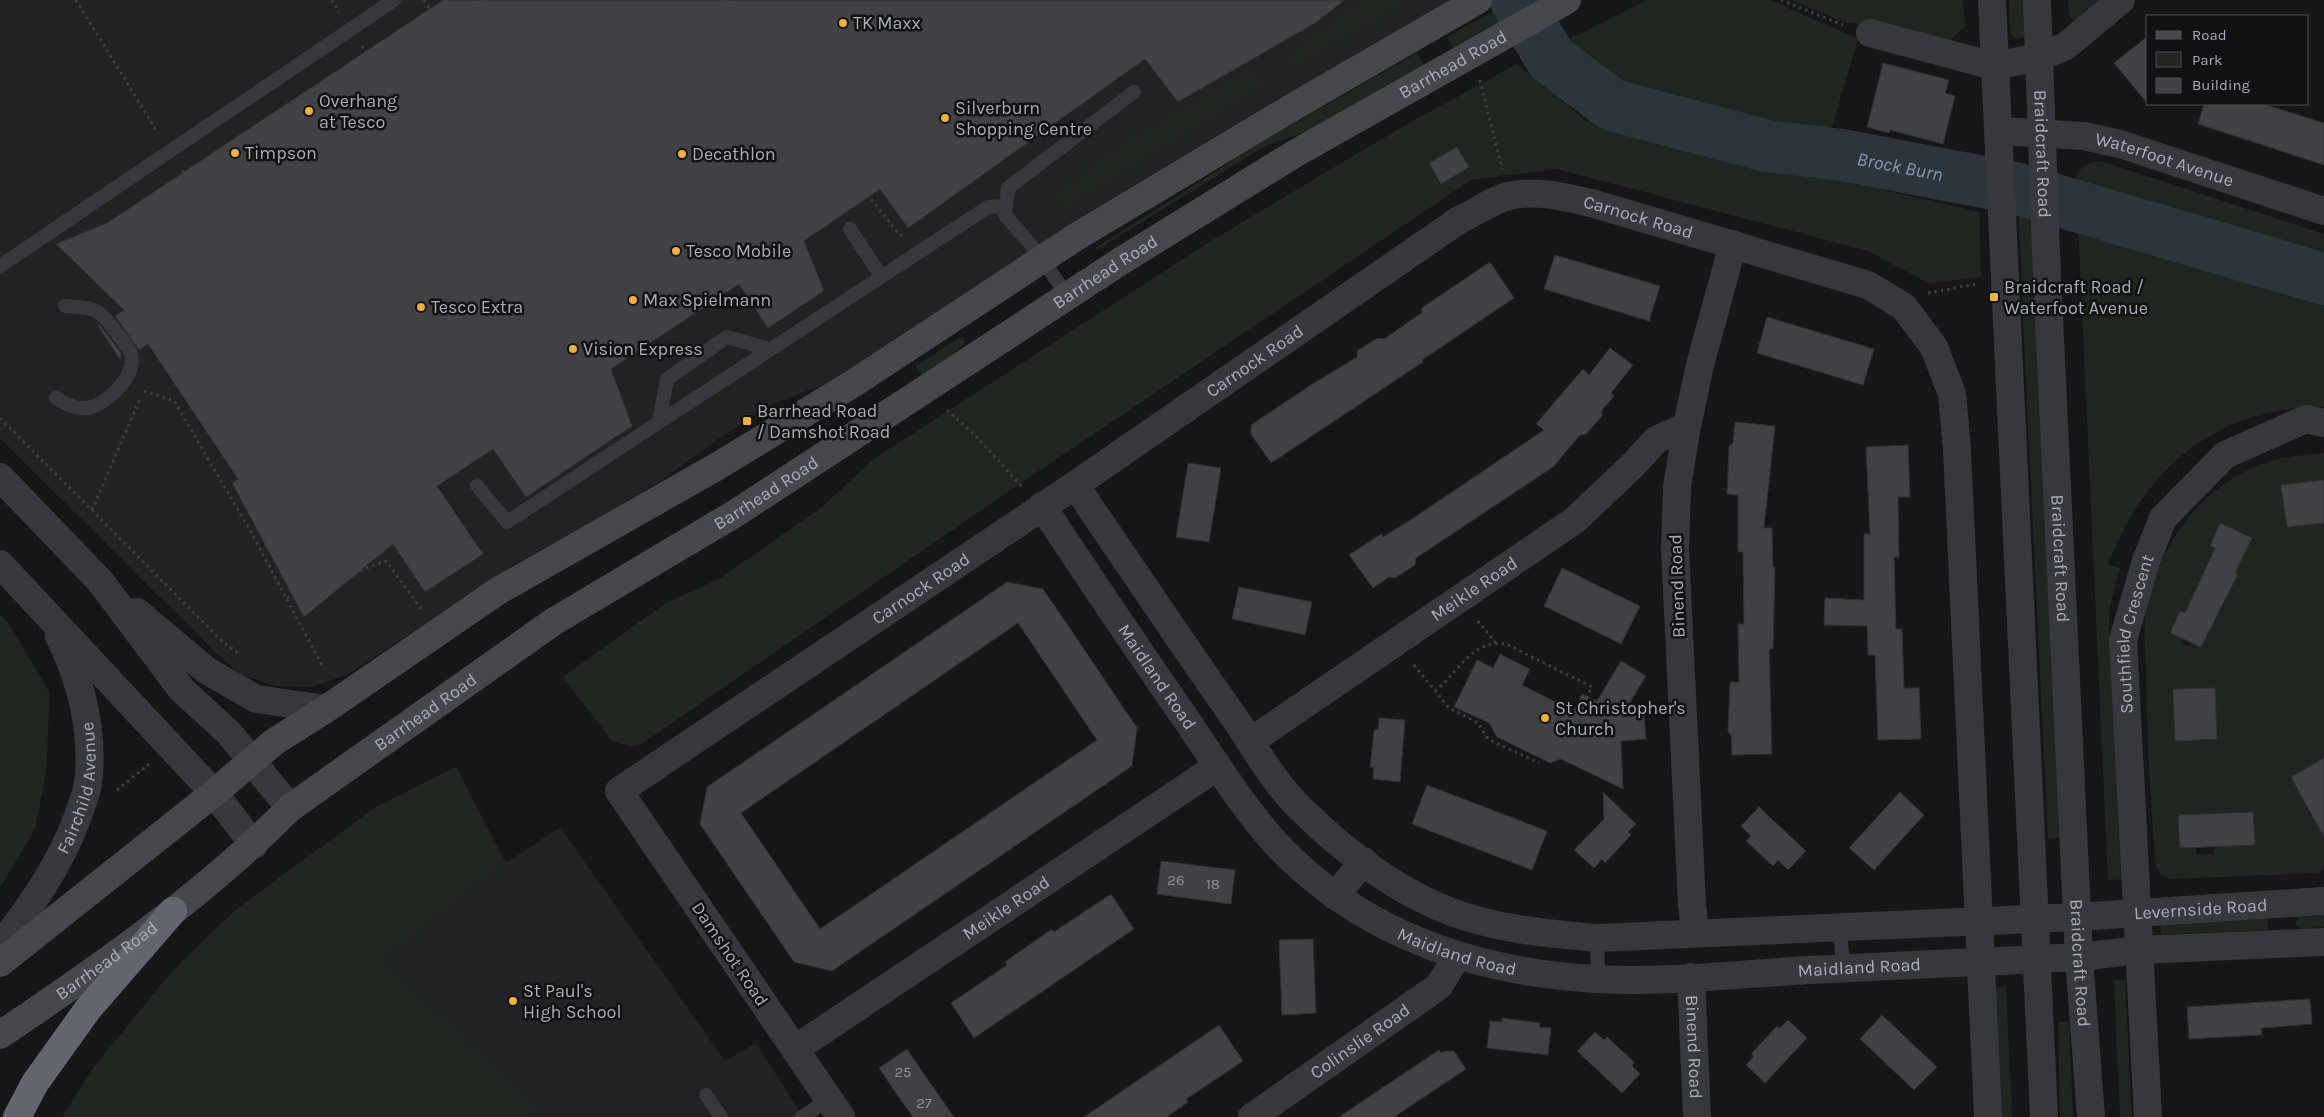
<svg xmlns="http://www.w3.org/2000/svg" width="2324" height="1117" font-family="Karla,sans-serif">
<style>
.built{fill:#222225}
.green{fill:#1e261f;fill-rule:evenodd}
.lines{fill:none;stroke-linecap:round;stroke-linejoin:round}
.river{stroke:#2c353c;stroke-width:52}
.building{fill:#404145;stroke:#303034;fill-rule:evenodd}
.path{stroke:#3d3f44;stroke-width:3;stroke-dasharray:2.5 4;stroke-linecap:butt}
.service{stroke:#37383d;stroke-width:14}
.minor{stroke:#37383d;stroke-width:28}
.tertiary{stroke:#37383d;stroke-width:28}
.secondary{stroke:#45474d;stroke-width:28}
.motorway{stroke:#63666e;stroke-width:28}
.poi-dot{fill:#f2b134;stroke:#111113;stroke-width:2}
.labels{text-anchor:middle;stroke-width:5;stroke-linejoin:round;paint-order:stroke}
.number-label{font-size:15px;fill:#8e929b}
.poi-label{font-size:18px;fill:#a8adb8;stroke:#111113;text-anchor:start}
.street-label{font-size:18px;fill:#a8adb8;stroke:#111113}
.water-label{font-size:19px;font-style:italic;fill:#7f9bb3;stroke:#111113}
</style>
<rect width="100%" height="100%" fill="#161618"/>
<!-- built -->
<path class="built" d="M 0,0 L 1461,0 L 856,366 L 823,385 L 770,405 L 724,435 L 665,478 L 604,516 L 517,563 L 347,675 L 311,687 L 275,686 L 240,674 L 218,655 L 0,438 Z
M 560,827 L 725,1061 L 756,1043 L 803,1117 L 230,1117 L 385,960 L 506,863 Z"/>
<!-- green -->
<path class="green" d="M 1362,0 L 1401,0 L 1404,5 L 1287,72 L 1278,61 Z
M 1647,0 L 1771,0 L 1858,39 L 1827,144 L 1772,139 L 1733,128 L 1633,106 L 1618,100 L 1601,83 L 1554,47 Z
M 1792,0 L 1962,0 L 1966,26 L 1950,40 L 1938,42 L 1880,25 L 1846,23 Z
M 2009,0 L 2024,0 L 2026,31 L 2024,37 L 2015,39 L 2010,32 Z
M 2068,0 L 2102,0 L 2080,18 L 2073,20 L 2070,18 Z
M 1501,7 L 1508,21 L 1455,51 L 1447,37 Z
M 1417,53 L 1425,67 L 1330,123 L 1267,145 L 1097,250 L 1095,248 L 1267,139 Z
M 1517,64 L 1587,121 L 1979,212 L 1981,277 L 1928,283 L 1868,251 L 1557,169 L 1471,180 L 996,500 L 640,745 L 631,747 L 612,741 L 563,677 L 666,603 L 719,579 L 821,508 L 875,458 L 1211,241 L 1395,131 Z
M 1249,67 L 1254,71 L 1259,69 L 1268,84 L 1065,209 L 1051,202 L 1103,154 Z
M 2101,161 L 2324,234 L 2324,407 C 2218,406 2144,468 2108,565 L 2120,568 L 2110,607 L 2109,624 L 2121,879 L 2108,881 L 2076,176 C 2082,165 2089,162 2101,161 Z
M 2032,205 L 2036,283 L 2022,284 L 2018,206 Z
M 2022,297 L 2036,297 L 2062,838 L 2048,839 Z
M 960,337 L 964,337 L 965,342 L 951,356 L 921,375 L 916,366 Z
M 2324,453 L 2324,758 L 2306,774 L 2303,770 L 2291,777 L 2311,813 L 2324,806 L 2324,867 L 2319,873 L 2171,879 L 2159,873 L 2155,862 C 2151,801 2147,740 2146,679 C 2146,656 2143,634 2146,611 C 2156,547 2205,481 2268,462 C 2286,456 2305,455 2324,453 ZM 2195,577 L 2228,594 L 2220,613 L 2213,610 L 2212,625 L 2201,647 L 2192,643 L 2190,647 L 2181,643 L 2183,639 L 2170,633 L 2180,611 L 2185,613 L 2200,581 ZM 2215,688 L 2216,702 L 2210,702 L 2211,724 L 2217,724 L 2217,739 L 2175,741 L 2173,690 ZM 2253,812 L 2255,845 L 2214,846 L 2214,854 L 2197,855 L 2196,847 L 2180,848 L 2179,815 Z
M 0,614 L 9,624 L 50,693 L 46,774 L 35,829 L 0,888 Z
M 456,767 L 506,863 L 385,960 L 538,1111 L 531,1117 L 62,1117 L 93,1068 L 173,970 L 234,911 L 373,809 Z
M 2324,915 L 2324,927 L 2301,929 L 2295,924 L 2299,916 Z
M 2267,917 L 2268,930 L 2161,934 L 2161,925 L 2172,923 Z
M 2114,980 L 2125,980 L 2132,1117 L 2120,1117 Z
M 2006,986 L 2012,1117 L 2000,1117 L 1995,987 Z
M 2058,1022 L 2069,1022 L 2073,1117 L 2060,1117 Z"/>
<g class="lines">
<!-- river -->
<path class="river" id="s1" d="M 1516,0 L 1551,59 L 1612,105 L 1767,146 L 1842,155 L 2015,188 L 2324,279"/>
</g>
<!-- building -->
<path class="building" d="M 443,0 L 1345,0 L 1315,23 L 1178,102 L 1145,59 L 908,228 L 880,189 L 804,241 L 824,291 L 768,328 L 739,284 L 611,369 L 632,426 L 526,497 L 493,449 L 437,486 L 483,554 L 425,592 L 393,544 L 304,617 L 232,483 L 238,479 L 148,344 L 139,350 L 115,316 L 124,310 L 56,244 L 107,223 Z
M 2148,36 L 2148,104 L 2114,63 Z
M 1883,63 L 1949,80 L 1945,93 L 1955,96 L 1943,144 L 1890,130 L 1889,133 L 1867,127 Z
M 2204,104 L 2263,104 L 2324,123 L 2324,165 L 2198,124 Z
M 1457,147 L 1469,167 L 1441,184 L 1429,163 Z
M 1555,255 L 1660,286 L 1649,321 L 1544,289 Z
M 1490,262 L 1514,298 L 1422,360 L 1423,362 L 1271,463 L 1251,434 L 1251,425 L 1311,385 L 1357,357 L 1358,350 L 1378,338 L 1384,339 L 1423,312 L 1421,309 L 1426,305 Z
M 1767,317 L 1874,349 L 1863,385 L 1757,353 Z
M 100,325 L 121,353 L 121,361 L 98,326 Z
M 1610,348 L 1633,365 L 1611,393 L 1614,396 L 1602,410 L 1602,416 L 1586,434 L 1580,435 L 1553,467 L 1416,558 L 1415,565 L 1395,578 L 1389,577 L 1373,588 L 1349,555 L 1381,534 L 1383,537 L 1412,519 L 1544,430 L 1536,424 L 1583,369 L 1589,375 Z
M 1735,422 L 1775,426 L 1764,528 L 1772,528 L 1773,567 L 1775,567 L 1773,649 L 1769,649 L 1772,754 L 1732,755 L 1731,735 L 1728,732 L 1730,682 L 1739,682 L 1738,624 L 1744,624 L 1743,552 L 1738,552 L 1738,495 L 1727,494 L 1729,446 L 1733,443 Z
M 1908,445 L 1910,497 L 1898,497 L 1899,557 L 1894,557 L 1896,629 L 1902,629 L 1904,688 L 1919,688 L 1921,739 L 1878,740 L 1875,655 L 1868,655 L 1867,626 L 1824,625 L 1825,598 L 1864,600 L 1864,534 L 1870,534 L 1866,447 Z
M 1188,463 L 1221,468 L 1209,542 L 1176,537 Z
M 2324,480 L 2324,523 L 2287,527 L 2281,485 Z
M 2220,523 L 2252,538 L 2235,573 L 2238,574 L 2201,647 L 2170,633 L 2180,611 L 2185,613 L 2200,581 L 2215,548 L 2210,546 Z
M 1562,568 L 1640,606 L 1621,644 L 1544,606 Z
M 1007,582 L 1043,589 L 1065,621 L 1137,728 L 1132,766 L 832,971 L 794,962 L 700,824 L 707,787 ZM 1018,623 L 1097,740 L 820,929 L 741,813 Z
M 1239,587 L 1312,602 L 1305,635 L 1232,619 Z
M 1500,654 L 1530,669 L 1522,685 L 1574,711 L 1582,694 L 1597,701 L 1621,661 L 1646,676 L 1621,717 L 1644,715 L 1646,739 L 1621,741 L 1623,789 L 1561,759 L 1550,763 L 1497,737 L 1489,723 L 1454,707 L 1477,660 L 1493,668 Z
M 2215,688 L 2217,739 L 2175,741 L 2173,689 Z
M 1379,718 L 1405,720 L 1400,782 L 1373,779 L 1374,767 L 1370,767 L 1374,730 L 1378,730 Z
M 2324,758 L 2324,837 L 2291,777 Z
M 1427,785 L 1547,831 L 1532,870 L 1412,824 Z
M 1603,792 L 1636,824 L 1628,832 L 1631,835 L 1605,863 L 1602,859 L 1594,868 L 1574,850 L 1604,819 Z
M 1900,792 L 1924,815 L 1874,870 L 1849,848 Z
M 1759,807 L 1806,851 L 1788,870 L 1778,860 L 1773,866 L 1746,841 L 1751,836 L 1741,826 Z
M 2253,812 L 2255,845 L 2180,848 L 2178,815 Z
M 1161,861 L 1235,870 L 1231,904 L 1157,894 Z
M 1111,894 L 1134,929 L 974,1038 L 951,1003 L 1007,965 L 1005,962 L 1052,929 L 1054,932 Z
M 1313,939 L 1316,1013 L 1282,1015 L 1279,940 Z
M 2310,999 L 2312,1024 L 2261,1028 L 2262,1035 L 2189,1039 L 2187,1007 Z
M 1882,1015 L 1937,1067 L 1914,1090 L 1860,1039 Z
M 1502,1018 L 1540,1023 L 1539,1027 L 1551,1028 L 1548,1055 L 1487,1048 L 1490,1021 L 1502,1022 Z
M 1788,1020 L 1807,1038 L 1765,1083 L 1746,1065 L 1754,1056 L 1751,1054 L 1777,1026 L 1780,1028 Z
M 1219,1025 L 1243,1061 L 1186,1099 L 1188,1102 L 1167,1117 L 1084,1117 Z
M 1595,1032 L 1604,1040 L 1607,1037 L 1634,1062 L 1632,1066 L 1640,1074 L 1622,1093 L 1577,1051 Z
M 907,1049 L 926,1077 L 954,1117 L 913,1117 L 898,1096 L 879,1068 Z
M 1439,1050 L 1441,1053 L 1445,1051 L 1454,1051 L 1466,1069 L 1394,1117 L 1339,1117 Z"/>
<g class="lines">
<!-- path -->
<path class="path" d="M 76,0 L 158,133
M 332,0 L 339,12
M 424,0 L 443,30
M 726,0 L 799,107 L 898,233 L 904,237
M 1781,0 L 1843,25
M 362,46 L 381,72
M 1480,80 L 1502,169
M 182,170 L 196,193
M 1928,293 L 1976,284
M 119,299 L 96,261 L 487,0
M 144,391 L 174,401 L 251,532 L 324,669
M 947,410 L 976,436 L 1023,488
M 0,418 L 221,640 L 238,653
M 92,510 L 141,397
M 287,598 L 386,561 L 422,610
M 1478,621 L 1496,643
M 1414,665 L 1449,708 L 1478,723 L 1488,739 L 1539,763
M 1435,691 C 1458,673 1472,639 1506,644 L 1592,687 L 1587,696
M 117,790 L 149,764"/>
<!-- service -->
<path class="service" d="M 850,229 L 881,276
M 0,266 L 394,0
M 1068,296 L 1032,246 L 1005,215 L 1008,188 L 1134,92
M 56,398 C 67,405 79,411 92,407 C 111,401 139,372 130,351 C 127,345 120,338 116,332 C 98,307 95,308 65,306
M 659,422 L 667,379 L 727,337 L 769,349
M 477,486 L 507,522 L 988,207 L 1006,206
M 1840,927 L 1843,968
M 1597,938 L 1598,979
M 706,1095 L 721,1117
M 802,1117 L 829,1099"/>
<!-- minor -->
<g class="minor">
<path d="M 1870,33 L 1994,66 L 2039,57 L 2066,46 L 2121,0"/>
<path id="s2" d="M 1999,131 L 2084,136 L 2120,144 L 2324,211"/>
<path d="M 1075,485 C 1127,561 1178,638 1231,713 C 1253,744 1272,781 1300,808 C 1344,852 1402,896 1463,916 C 1506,930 1552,934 1597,938 L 2077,917"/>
<path id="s3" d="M 1042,506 C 1091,580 1140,653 1190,725 C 1218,767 1245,810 1279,847 C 1364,935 1475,972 1596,979 C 1664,983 1740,974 1809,970 C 1899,965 1989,961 2079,957"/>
<path id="s4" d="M 1251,741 L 1575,520 L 1632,466 L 1656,440 L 1687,426"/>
<path d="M 1335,896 L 1364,861"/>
<path d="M 1695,933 L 1692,904 L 1675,549 L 1677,487 L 1687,426 L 1700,365 L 1733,244"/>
<path id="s5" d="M 1691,977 L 1697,1117"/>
<path id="s6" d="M 795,1049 L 1218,766"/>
<path id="s7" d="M 841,1117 L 619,791 L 1075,485 L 1459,220 C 1475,213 1492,200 1509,196 C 1537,189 1568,198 1595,204 L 1868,285 L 1904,307 L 1934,347 L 1952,394 L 1957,449 L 1988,1117"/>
<path id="s8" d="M 1252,1117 L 1439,986 L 1457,956"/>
<path id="s9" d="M 2148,1117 L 2123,640 L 2146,561 L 2163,518 L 2225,455 L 2306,419 L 2324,423"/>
</g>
<!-- tertiary -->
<g class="tertiary">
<path d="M 1992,0 L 2044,1117"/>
<path id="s10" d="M 2037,0 L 2046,253 L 2079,957 L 2091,1117"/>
<path d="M 0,477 L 100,581 L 182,690 L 229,733 L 290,808"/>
<path d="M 0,564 L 214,793 L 254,845"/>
<path d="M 137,612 L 206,670 L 256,699 L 326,709"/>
<path id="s11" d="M 2077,917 L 2324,901"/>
<path id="s12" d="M 0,946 C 32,905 60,865 78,816 C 81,806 87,794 88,783 C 94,732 81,681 59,636"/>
<path d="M 2079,957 L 2140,950 L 2324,942"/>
</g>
<!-- secondary -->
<g class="secondary">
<path d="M 0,963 L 214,793 L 274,742 L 326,709 L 498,591 L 716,467 L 854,383 L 1076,237 L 1293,107 L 1478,0"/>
<path id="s13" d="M 0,1035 C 101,967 204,895 290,808 L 553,622 L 736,513 L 1121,261 L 1296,153 L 1567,0"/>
</g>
<!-- motorway -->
<path class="motorway" d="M 17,1117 L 35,1083 L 88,1009 L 173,911"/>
</g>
<!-- markers -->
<g class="poi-dot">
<circle cx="843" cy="23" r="5"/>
<circle cx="309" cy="111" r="5"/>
<circle cx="945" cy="118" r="5"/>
<circle cx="235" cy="153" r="5"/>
<circle cx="682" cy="154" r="5"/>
<circle cx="676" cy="251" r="5"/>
<rect x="1989" y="292" width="10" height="10" rx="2.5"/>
<circle cx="633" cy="300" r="5"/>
<circle cx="421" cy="307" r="5"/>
<circle cx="573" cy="349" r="5"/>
<rect x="742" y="416" width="10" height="10" rx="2.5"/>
<circle cx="1545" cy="718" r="5"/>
<circle cx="513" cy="1001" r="5"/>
</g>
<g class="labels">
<!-- number labels -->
<g class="number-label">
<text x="1176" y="885">26</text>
<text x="1213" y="889">18</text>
<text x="903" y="1077">25</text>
<text x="924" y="1108">27</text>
</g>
<!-- poi labels -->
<g class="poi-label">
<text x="853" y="29">TK Maxx</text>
<text x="319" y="107">Overhang<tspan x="319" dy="21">at Tesco</tspan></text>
<text x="955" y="114">Silverburn<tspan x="955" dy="21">Shopping Centre</tspan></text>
<text x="245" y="159">Timpson</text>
<text x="692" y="160">Decathlon</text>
<text x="686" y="257">Tesco Mobile</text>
<text x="2004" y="293">Braidcraft Road /<tspan x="2004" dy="21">Waterfoot Avenue</tspan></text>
<text x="643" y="306">Max Spielmann</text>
<text x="431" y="313">Tesco Extra</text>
<text x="583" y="355">Vision Express</text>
<text x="757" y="417">Barrhead Road<tspan x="757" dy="21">/ Damshot Road</tspan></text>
<text x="1555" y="714">St Christopher's<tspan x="1555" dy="21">Church</tspan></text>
<text x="523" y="997">St Paul's<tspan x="523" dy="21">High School</tspan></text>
</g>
<!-- street labels -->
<g class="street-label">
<text dy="6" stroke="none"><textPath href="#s13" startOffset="1750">Barrhead Road</textPath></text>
<text dy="6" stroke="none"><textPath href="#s10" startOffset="154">Braidcraft Road</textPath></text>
<text dy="6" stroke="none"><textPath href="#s2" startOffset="169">Waterfoot Avenue</textPath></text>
<text dy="6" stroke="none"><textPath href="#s7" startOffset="1598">Carnock Road</textPath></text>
<text dy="6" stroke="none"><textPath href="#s13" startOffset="1345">Barrhead Road</textPath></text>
<text dy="6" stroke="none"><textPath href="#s7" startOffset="1162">Carnock Road</textPath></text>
<text dy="6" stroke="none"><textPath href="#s13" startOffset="940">Barrhead Road</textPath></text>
<text dy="6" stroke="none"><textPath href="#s10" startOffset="559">Braidcraft Road</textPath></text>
<text transform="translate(1677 586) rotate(-92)" y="6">Binend Road</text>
<text dy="6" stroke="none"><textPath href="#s7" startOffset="758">Carnock Road</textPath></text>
<text dy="6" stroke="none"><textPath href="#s4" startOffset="270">Meikle Road</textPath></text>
<text dy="6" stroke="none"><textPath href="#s9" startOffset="485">Southfield Crescent</textPath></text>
<text dy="6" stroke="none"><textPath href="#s3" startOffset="206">Maidland Road</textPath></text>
<text dy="6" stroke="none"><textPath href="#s13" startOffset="535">Barrhead Road</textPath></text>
<text dy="6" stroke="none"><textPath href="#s12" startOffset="180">Fairchild Avenue</textPath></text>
<text dy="6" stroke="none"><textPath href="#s6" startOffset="254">Meikle Road</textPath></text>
<text dy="6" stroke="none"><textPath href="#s11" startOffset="124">Levernside Road</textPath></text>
<text dy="6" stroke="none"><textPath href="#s3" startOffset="625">Maidland Road</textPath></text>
<text transform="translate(730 954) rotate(56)" y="6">Damshot Road</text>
<text dy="6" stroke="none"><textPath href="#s13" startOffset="130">Barrhead Road</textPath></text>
<text dy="6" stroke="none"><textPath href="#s10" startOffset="964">Braidcraft Road</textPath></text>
<text dy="6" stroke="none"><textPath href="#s3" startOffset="1031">Maidland Road</textPath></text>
<text dy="6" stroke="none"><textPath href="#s8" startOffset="132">Colinslie Road</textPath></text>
<text dy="6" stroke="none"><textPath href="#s5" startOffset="70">Binend Road</textPath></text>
</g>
<!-- water labels -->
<g class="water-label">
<text dy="7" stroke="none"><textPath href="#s1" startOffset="440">Brock Burn</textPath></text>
</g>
</g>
<!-- legend -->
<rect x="2146" y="15" width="162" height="90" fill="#111113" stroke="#4d4f55"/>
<rect x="2156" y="31" width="25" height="8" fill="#45474d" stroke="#4d4f55"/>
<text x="2192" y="40" font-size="15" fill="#a8adb8">Road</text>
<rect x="2156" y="52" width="25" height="15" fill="#1e261f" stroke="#4d4f55"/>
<text x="2192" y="65" font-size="15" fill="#a8adb8">Park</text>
<rect x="2156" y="78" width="25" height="15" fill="#404145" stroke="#4d4f55"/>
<text x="2192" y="90" font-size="15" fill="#a8adb8">Building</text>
</svg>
